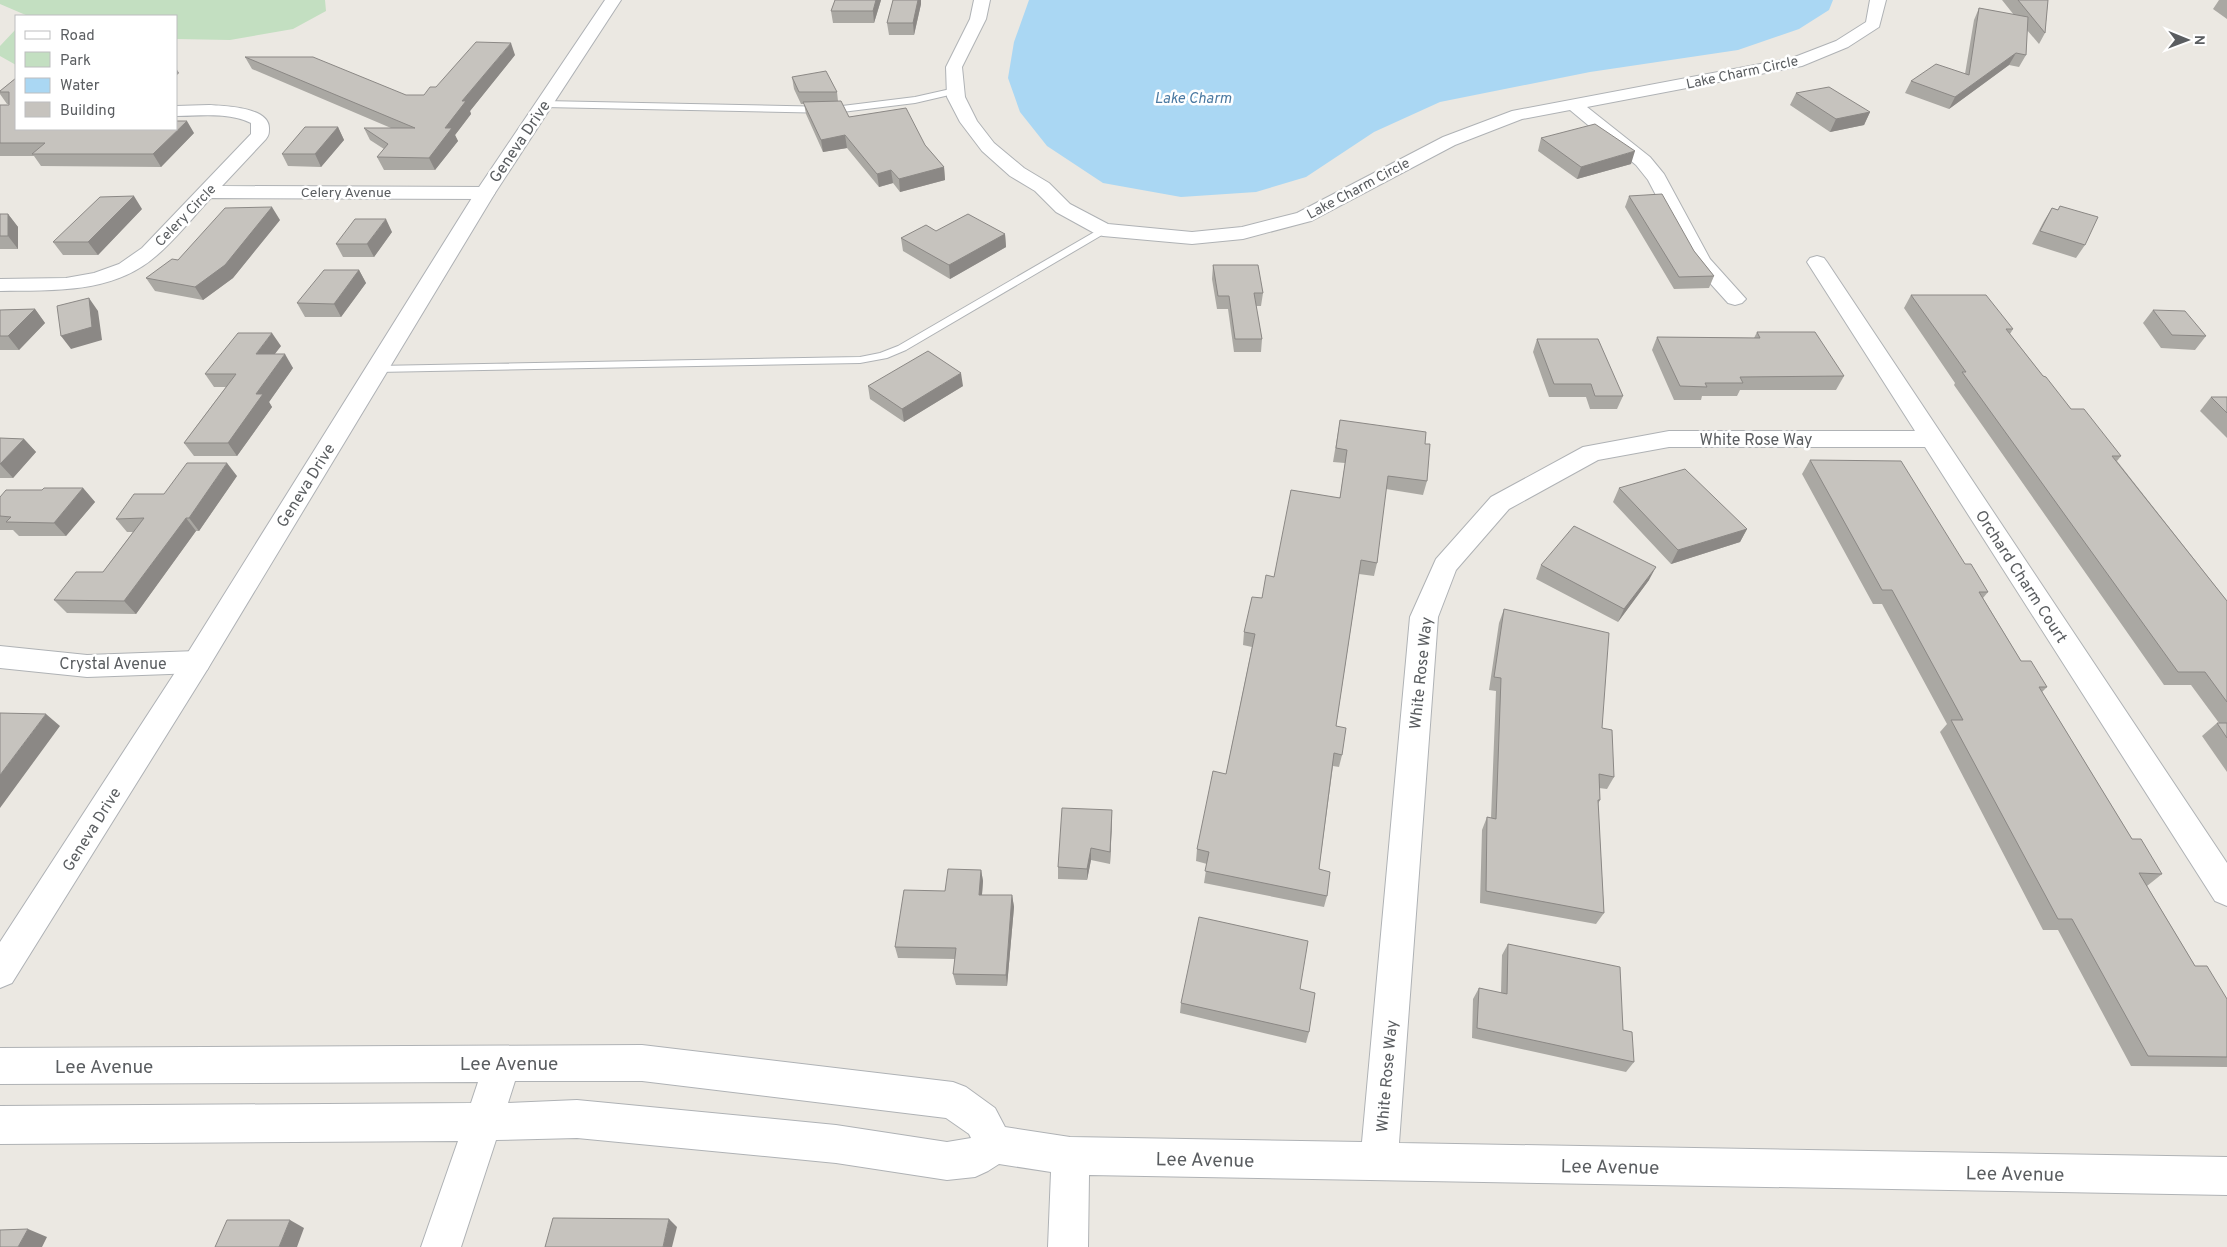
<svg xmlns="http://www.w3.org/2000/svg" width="2227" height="1247" font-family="Overpass,sans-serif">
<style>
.green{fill:#c3dfc1}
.water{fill:#aad7f3}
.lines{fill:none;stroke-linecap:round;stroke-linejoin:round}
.service-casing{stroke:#afb2b5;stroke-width:2}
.minor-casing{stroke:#afb2b5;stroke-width:2}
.secondary-casing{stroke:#aeb1b5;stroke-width:2}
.service{fill:#fff;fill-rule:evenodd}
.minor{fill:#fff;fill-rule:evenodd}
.secondary{fill:#fff;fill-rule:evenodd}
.wall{fill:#aaa8a3}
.shaded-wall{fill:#8b8885}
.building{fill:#c6c3be;stroke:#8b8885}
.labels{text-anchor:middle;stroke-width:5;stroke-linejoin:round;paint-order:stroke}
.far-street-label{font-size:14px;fill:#5a5d60;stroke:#fff}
.far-water-label{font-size:15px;font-style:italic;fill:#4b7aa2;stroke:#fff}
.street-label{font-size:16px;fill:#5a5d60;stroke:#fff}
.near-street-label{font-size:19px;fill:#5a5d60;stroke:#fff}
</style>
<rect width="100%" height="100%" fill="#ebe8e2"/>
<!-- green -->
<path class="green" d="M 0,0 L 325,0 L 326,11 L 293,29 L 230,40 L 176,39 L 176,16 L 28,16 L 0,4 Z
M 16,29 L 16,65 L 0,56 L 0,46 Z"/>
<!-- water -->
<path class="water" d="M 1029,0 L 1833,0 L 1829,10 L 1799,29 L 1738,50 L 1590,72 L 1440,102 L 1374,132 L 1306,177 L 1256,192 L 1181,197 L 1103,183 L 1047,146 L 1020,112 L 1008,78 L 1014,42 Z"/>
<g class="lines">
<defs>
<path id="service" d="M 955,88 L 958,89 L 958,93 L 915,103 L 834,113 L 544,107 L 540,104 L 544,101 L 834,107 L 915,97 Z
M 1103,227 L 1108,230 L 1107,232 L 906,350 L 887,358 L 860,363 L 377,372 L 371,369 L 377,366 L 860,357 L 880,353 L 898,346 Z"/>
<path id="minor" d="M 974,0 L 990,0 L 986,19 L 962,67 L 965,97 L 977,121 L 994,143 L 1024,168 L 1049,183 L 1070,204 L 1108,224 L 1192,232 L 1242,227 L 1297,213 L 1443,137 L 1512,111 L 1792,58 L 1836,41 L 1866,22 L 1870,0 L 1886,0 L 1879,27 L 1848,47 L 1802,66 L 1587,107 L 1650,157 L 1664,174 L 1710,259 L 1746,299 L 1742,303 L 1735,305 L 1728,303 L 1691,262 L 1648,180 L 1636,165 L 1570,110 L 1522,119 L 1455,145 L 1311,221 L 1243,239 L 1192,244 L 1103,236 L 1096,234 L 1056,212 L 1035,191 L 1010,176 L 982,151 L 960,122 L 947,97 L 946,67 L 970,19 Z
M 209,105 C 225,106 269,107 269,128 C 269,133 269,135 266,139 L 222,186 L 485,187 L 492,189 L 495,193 L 492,197 L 485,199 L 211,198 C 193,217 176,239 156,256 C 113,294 54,290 0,291 L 0,279 L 66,278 L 94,273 L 119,264 L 142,248 L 251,134 L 251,123 C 228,112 201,116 176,116 L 176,106 Z
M 1817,256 L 1824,258 L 1827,262 L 2227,863 L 2227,906 L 2215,901 L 1925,447 L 1669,447 L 1598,460 L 1509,509 L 1456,570 L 1438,617 L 1399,1143 L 2227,1157 L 2227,1195 L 1089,1175 L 1088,1247 L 1048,1247 L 1051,1172 L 999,1164 L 988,1171 L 975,1177 L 947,1180 L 836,1163 L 577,1138 L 496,1140 L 461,1247 L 421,1247 L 458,1141 L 0,1144 L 0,1106 L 471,1103 L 478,1082 L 0,1084 L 0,1048 L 642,1045 L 953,1082 L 966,1087 L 995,1108 L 1005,1127 L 1070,1137 L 1362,1142 L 1410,617 L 1436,559 L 1491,497 L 1583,447 L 1669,431 L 1915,431 L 1807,262 L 1810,258 ZM 515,1081 L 642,1081 L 946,1118 L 969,1134 L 971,1138 L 947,1142 L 836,1125 L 577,1100 L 508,1103 Z
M 0,646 L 87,655 L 197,651 L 207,654 L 211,662 L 207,670 L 197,673 L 87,677 L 0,668 Z"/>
<path id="secondary" d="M 605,0 L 621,0 L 495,193 L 207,670 L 12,983 L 0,988 L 0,942 L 187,654 L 475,193 Z"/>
</defs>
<!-- service casing -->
<use href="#service" class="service-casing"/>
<!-- minor casing -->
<use href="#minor" class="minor-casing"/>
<!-- secondary casing -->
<use href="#secondary" class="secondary-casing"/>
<!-- service -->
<use href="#service" class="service"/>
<!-- minor -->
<use href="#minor" class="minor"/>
<!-- secondary -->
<use href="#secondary" class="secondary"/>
</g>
<!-- wall -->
<path class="wall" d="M 835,0 L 881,0 L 874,23 L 833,23 L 831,11 Z
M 893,0 L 921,0 L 921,4 L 914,35 L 889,35 L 887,23 Z
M 2002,0 L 2048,0 L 2045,33 L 2039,44 L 2027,30 L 2026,55 L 2019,67 L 2009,65 L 1949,109 L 1905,93 L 1911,81 L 1965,74 L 1974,20 L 1979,8 L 2014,15 Z
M 2219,0 L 2227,0 L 2227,19 L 2213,9 Z
M 515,55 L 470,111 L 471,114 L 455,135 L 458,141 L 435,170 L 384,170 L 377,157 L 384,149 L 370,140 L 364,128 L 391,128 L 252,69 L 245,57 L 406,95 L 424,95 L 436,87 Z
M 792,77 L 837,92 L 838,101 L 849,117 L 925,145 L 944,167 L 945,180 L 900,192 L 893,183 L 879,187 L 847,148 L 823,152 L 806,114 L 804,104 L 801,104 L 794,89 Z
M 16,78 L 16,129 L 194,133 L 161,167 L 41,166 L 34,156 L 0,156 L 0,105 L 9,105 L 9,104 L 7,104 L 0,94 L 0,91 Z
M 1796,93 L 1870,112 L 1864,125 L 1830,132 L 1790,105 Z
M 338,127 L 344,140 L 321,167 L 288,166 L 282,154 Z
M 1541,138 L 1631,164 L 1577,179 L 1538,151 Z
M 1629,196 L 1694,251 L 1714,276 L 1709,288 L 1674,289 L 1625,207 Z
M 2052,208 L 2058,210 L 2085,245 L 2076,258 L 2032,244 L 2044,221 Z
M 142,209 L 98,255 L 63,255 L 53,242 Z
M 0,214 L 8,214 L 18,227 L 18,249 L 0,249 Z
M 280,220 L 233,278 L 203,300 L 155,291 L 146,278 L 178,260 Z
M 936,231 L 1005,234 L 1006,247 L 950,279 L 903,251 L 901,238 Z
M 392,232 L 374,257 L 343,257 L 336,244 Z
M 1213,265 L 1263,293 L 1261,306 L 1256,306 L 1262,339 L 1261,352 L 1234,352 L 1228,309 L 1217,309 L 1212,279 Z
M 359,270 L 366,283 L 341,317 L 305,317 L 297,303 Z
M 1911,295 L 2013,329 L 2010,334 L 2043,376 L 2071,409 L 2121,456 L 2117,461 L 2227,601 L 2227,772 L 2202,736 L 2217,723 L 2219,723 L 2191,685 L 2164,685 L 1954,385 L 1955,383 L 1904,308 Z
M 35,309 L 45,323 L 19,350 L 0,350 L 0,310 Z
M 2153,310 L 2206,336 L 2195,350 L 2161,348 L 2143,323 Z
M 1757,332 L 1844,376 L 1836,390 L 1740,390 L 1737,396 L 1702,396 L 1701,400 L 1674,400 L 1652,350 L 1657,337 L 1754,338 Z
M 1537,339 L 1623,396 L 1617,409 L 1590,409 L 1586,397 L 1549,397 L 1533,352 Z
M 281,346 L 274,354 L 293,368 L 269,402 L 272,407 L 237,456 L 194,456 L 184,443 L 226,387 L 214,387 L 205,374 Z
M 868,386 L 963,386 L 904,422 L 870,399 Z
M 2211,397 L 2227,397 L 2227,438 L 2200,411 Z
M 1340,420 L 1425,444 L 1427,481 L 1423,495 L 1386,489 L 1377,563 L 1374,576 L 1359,574 L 1336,726 L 1342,755 L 1339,767 L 1333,766 L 1319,869 L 1327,896 L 1324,907 L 1204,883 L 1207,864 L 1196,861 L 1197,849 L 1226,774 L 1252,647 L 1243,645 L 1244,632 L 1262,598 L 1274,577 L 1340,497 L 1345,463 L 1333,462 Z
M 0,438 L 24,439 L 36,452 L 13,478 L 0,478 Z
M 1810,460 L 1965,564 L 1988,592 L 1983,598 L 2021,661 L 2047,687 L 2042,692 L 2132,839 L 2162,874 L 2147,886 L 2195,966 L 2227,999 L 2227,1067 L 2131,1066 L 2058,930 L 2043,930 L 1940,732 L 1947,724 L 1882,604 L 1873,604 L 1802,474 Z
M 237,476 L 199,531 L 196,531 L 136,614 L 67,613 L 54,600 L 103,572 L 133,532 L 127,532 L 116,519 L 164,494 Z
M 83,488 L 95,502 L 66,536 L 19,536 L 13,530 L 0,530 L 0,497 L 42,490 Z
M 1619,488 L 1747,529 L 1740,542 L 1671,564 L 1613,502 Z
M 1541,565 L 1649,580 L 1618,622 L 1536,579 Z
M 1504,609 L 1602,728 L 1614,777 L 1607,789 L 1599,788 L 1600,800 L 1598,804 L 1604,913 L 1596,924 L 1480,903 L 1482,830 L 1487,817 L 1491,818 L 1496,691 L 1489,690 L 1499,623 Z
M 1112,810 L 1110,864 L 1091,860 L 1087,880 L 1058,879 L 1058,867 Z
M 981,870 L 983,881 L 982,895 L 1012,895 L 1014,907 L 1007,986 L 956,985 L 953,974 L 955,959 L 898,958 L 895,947 L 945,891 Z
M 1508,944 L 1623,1030 L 1634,1062 L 1626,1072 L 1472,1038 L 1473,999 L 1479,988 L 1501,993 L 1502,955 Z
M 1300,989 L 1309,1032 L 1306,1043 L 1180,1013 L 1181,1003 Z"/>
<!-- shaded-wall -->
<path class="shaded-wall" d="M 876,0 L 881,0 L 874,23 L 873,11 Z
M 918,0 L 921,0 L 921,4 L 914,35 L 913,23 Z
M 511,43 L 515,55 L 470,111 L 471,114 L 455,135 L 458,141 L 435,170 L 429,158 L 445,128 L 462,101 Z
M 2016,53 L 2009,65 L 1949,109 L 1955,97 Z
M 176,68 L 179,73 L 176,76 Z
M 1870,112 L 1864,125 L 1830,132 L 1836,119 Z
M 187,121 L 194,133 L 161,167 L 153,154 Z
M 338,127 L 344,140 L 321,167 L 315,154 Z
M 845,135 L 847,148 L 823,152 L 821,140 Z
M 1635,151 L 1631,164 L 1577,179 L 1581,167 Z
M 944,167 L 945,180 L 900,192 L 899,179 Z
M 891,170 L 893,183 L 879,187 L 877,174 Z
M 134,196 L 142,209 L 98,255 L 88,242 Z
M 272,207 L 280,220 L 233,278 L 203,300 L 195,287 Z
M 8,214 L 18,227 L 18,249 L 8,236 Z
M 386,219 L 392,232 L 374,257 L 367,244 Z
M 1005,234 L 1006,247 L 950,279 L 949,265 Z
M 359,270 L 366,283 L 341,317 L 334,304 Z
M 89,298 L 98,311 L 102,340 L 71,349 L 61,336 Z
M 35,309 L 45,323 L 19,350 L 8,336 Z
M 272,333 L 281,346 L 265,367 L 256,354 Z
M 285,354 L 293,368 L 269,402 L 272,407 L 237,456 L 228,443 L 256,394 Z
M 961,373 L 963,386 L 904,422 L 902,409 Z
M 24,439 L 36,452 L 13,478 L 0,464 Z
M 227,463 L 237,476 L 199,531 L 189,518 Z
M 83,488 L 95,502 L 66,536 L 54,523 Z
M 186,518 L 196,531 L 136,614 L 124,601 Z
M 1747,529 L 1740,542 L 1671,564 L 1678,550 Z
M 1656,567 L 1649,580 L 1618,622 L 1624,609 Z
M 46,714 L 60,726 L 0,808 L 0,775 Z
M 1112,810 L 1112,823 L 1110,864 L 1110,852 Z
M 1091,848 L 1091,860 L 1087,880 L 1087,869 Z
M 981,870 L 983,881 L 981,906 L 979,895 Z
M 1012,895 L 1014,907 L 1007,986 L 1006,975 Z
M 669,1219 L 677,1227 L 672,1247 L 663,1247 Z
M 290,1220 L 304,1228 L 297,1247 L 279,1247 Z
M 28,1229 L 47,1237 L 42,1247 L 18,1247 Z"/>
<!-- building -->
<path class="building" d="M 835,0 L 876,0 L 873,11 L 831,11 Z
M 893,0 L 918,0 L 913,23 L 887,23 Z
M 2018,0 L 2048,0 L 2045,33 Z
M 1979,8 L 2028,17 L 2026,55 L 2016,53 L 1955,97 L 1911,81 L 1936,64 L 1969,75 Z
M 476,42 L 511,43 L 462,101 L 466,101 L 445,128 L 452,128 L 429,158 L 377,157 L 388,144 L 364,128 L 415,128 L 245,57 L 313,57 L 406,95 L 424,95 L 430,87 L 436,87 Z
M 826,71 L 837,92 L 799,92 L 792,77 Z
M 16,78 L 16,129 L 176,129 L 176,121 L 187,121 L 153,154 L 32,154 L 45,143 L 0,143 L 0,105 L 9,105 L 9,92 L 0,92 L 0,91 Z
M 1829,87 L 1870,112 L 1836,119 L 1796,93 Z
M 841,101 L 849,117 L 906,108 L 925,145 L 944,167 L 899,179 L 891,170 L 877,174 L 845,135 L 821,140 L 803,102 Z
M 1595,124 L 1635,151 L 1581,167 L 1541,138 Z
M 305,127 L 338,127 L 315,154 L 282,154 Z
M 1662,194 L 1694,251 L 1714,276 L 1679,277 L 1629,196 Z
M 134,196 L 88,242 L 53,242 L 100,197 Z
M 2060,206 L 2098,217 L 2085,245 L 2040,231 L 2052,208 L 2058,210 Z
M 272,207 L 225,265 L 195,287 L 146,278 L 172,259 L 178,260 L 225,208 Z
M 0,214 L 8,214 L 8,236 L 0,236 Z
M 968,214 L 1005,234 L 949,265 L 901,238 L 926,225 L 936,231 Z
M 355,219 L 386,219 L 367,244 L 336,244 Z
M 1213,265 L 1258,265 L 1263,293 L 1254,293 L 1262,339 L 1235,339 L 1229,296 L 1218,296 Z
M 324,270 L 359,270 L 334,304 L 297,303 Z
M 1911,295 L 1986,295 L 2013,329 L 2006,329 L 2043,376 L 2046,377 L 2071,409 L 2084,409 L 2121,456 L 2112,456 L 2227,601 L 2227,702 L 2205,672 L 2178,672 L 1962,372 L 1966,372 Z
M 89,298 L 92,327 L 61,336 L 57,306 Z
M 35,309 L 8,336 L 0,336 L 0,310 Z
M 2153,310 L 2185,311 L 2206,336 L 2172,335 Z
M 1757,332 L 1815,332 L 1844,376 L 1740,377 L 1743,383 L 1705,383 L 1707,387 L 1680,386 L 1657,337 L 1760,338 Z
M 238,333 L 272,333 L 256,354 L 285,354 L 256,394 L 263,394 L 228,443 L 184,443 L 236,374 L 205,374 Z
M 1537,339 L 1598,339 L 1623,396 L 1595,396 L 1591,384 L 1554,384 Z
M 928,351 L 961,373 L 902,409 L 868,386 Z
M 2211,397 L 2227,397 L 2227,413 Z
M 1340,420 L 1426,432 L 1425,444 L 1430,444 L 1427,481 L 1388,476 L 1377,563 L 1361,560 L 1336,726 L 1346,728 L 1342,755 L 1334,753 L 1319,869 L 1330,872 L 1327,896 L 1205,871 L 1209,852 L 1197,849 L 1213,771 L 1226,774 L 1255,634 L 1244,632 L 1252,597 L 1262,598 L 1266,575 L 1274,577 L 1291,490 L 1340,498 L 1347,450 L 1336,448 Z
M 0,438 L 24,439 L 0,464 Z
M 1810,460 L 1901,461 L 1965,564 L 1971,564 L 1988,592 L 1979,592 L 2021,661 L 2031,661 L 2047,687 L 2039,687 L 2132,839 L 2141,839 L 2162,874 L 2139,873 L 2195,966 L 2207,966 L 2227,999 L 2227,1057 L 2148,1056 L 2072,919 L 2058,919 L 1951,720 L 1963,720 L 1892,590 L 1882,590 Z
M 187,463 L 227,463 L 189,518 L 186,518 L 124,601 L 54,600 L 76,572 L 103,572 L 144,518 L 116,519 L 134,494 L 164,494 Z
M 1685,469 L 1747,529 L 1678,550 L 1619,488 Z
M 44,488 L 83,488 L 54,523 L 6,522 L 11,517 L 0,516 L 0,497 L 6,490 L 42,490 Z
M 1574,526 L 1656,567 L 1624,609 L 1541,565 Z
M 1504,609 L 1609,633 L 1602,728 L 1612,730 L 1614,777 L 1599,774 L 1600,800 L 1598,800 L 1604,913 L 1486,891 L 1487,817 L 1496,819 L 1501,678 L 1494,677 Z
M 0,713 L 46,714 L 0,775 Z
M 2217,723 L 2227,723 L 2227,738 Z
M 1062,808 L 1112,810 L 1110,852 L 1091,848 L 1087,869 L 1058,867 Z
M 948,869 L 981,870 L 979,895 L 1012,895 L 1006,975 L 953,974 L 956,948 L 895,947 L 904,890 L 945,891 Z
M 1199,917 L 1308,941 L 1300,989 L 1315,993 L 1309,1032 L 1181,1003 Z
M 1508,944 L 1620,967 L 1623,1030 L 1632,1032 L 1634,1062 L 1477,1028 L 1479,988 L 1507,994 Z
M 553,1218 L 669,1219 L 663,1247 L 545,1247 Z
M 227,1220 L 290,1220 L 279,1247 L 215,1247 Z
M 28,1229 L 18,1247 L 0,1247 L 0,1230 Z"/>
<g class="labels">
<!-- far-street labels -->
<g class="far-street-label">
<text transform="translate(1742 72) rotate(-12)" y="5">Lake Charm Circle</text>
<text transform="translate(1358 188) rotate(-28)" y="5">Lake Charm Circle</text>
<text x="346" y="197">Celery Avenue</text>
<text transform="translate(185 215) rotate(-46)" y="5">Celery Circle</text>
</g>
<!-- far-water labels -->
<g class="far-water-label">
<text x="1193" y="103">Lake Charm</text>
</g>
<!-- street labels -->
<g class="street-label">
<text transform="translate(519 141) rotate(-56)" y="6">Geneva Drive</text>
<text x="1756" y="445">White Rose Way</text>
<text transform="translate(305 485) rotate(-58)" y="6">Geneva Drive</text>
<text transform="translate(2022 576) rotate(57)" y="6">Orchard Charm Court</text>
<text x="113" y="669">Crystal Avenue</text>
<text transform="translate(1420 673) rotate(-84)" y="6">White Rose Way</text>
<text transform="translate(91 829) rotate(-58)" y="6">Geneva Drive</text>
<text transform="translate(1386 1076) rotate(-85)" y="6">White Rose Way</text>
</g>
<!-- near-street labels -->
<g class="near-street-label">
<text x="509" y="1070">Lee Avenue</text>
<text x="104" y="1073">Lee Avenue</text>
<text transform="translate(1205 1159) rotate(1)" y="7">Lee Avenue</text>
<text transform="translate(1610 1166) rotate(1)" y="7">Lee Avenue</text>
<text transform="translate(2015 1173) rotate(1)" y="7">Lee Avenue</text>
</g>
</g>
<!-- legend -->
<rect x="15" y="15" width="162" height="115" fill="#ffffff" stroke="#bdbebf"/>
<rect x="25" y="31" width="25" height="8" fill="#ffffff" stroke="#bdbebf"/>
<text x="60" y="40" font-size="15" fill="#5a5d60">Road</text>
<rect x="25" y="52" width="25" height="15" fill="#c3dfc1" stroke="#bdbebf"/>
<text x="60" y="65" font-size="15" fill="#5a5d60">Park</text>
<rect x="25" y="78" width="25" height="15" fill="#aad7f3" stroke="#bdbebf"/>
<text x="60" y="90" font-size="15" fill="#5a5d60">Water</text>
<rect x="25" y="102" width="25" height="15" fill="#c6c3be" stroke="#bdbebf"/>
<text x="60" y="115" font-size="15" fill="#5a5d60">Building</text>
<!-- north arrow -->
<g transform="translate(2187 40) rotate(91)" stroke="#ffffff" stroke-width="4" paint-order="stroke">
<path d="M0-4L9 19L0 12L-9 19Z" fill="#5a5d60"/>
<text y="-8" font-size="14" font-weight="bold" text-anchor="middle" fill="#5a5d60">N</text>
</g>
</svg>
